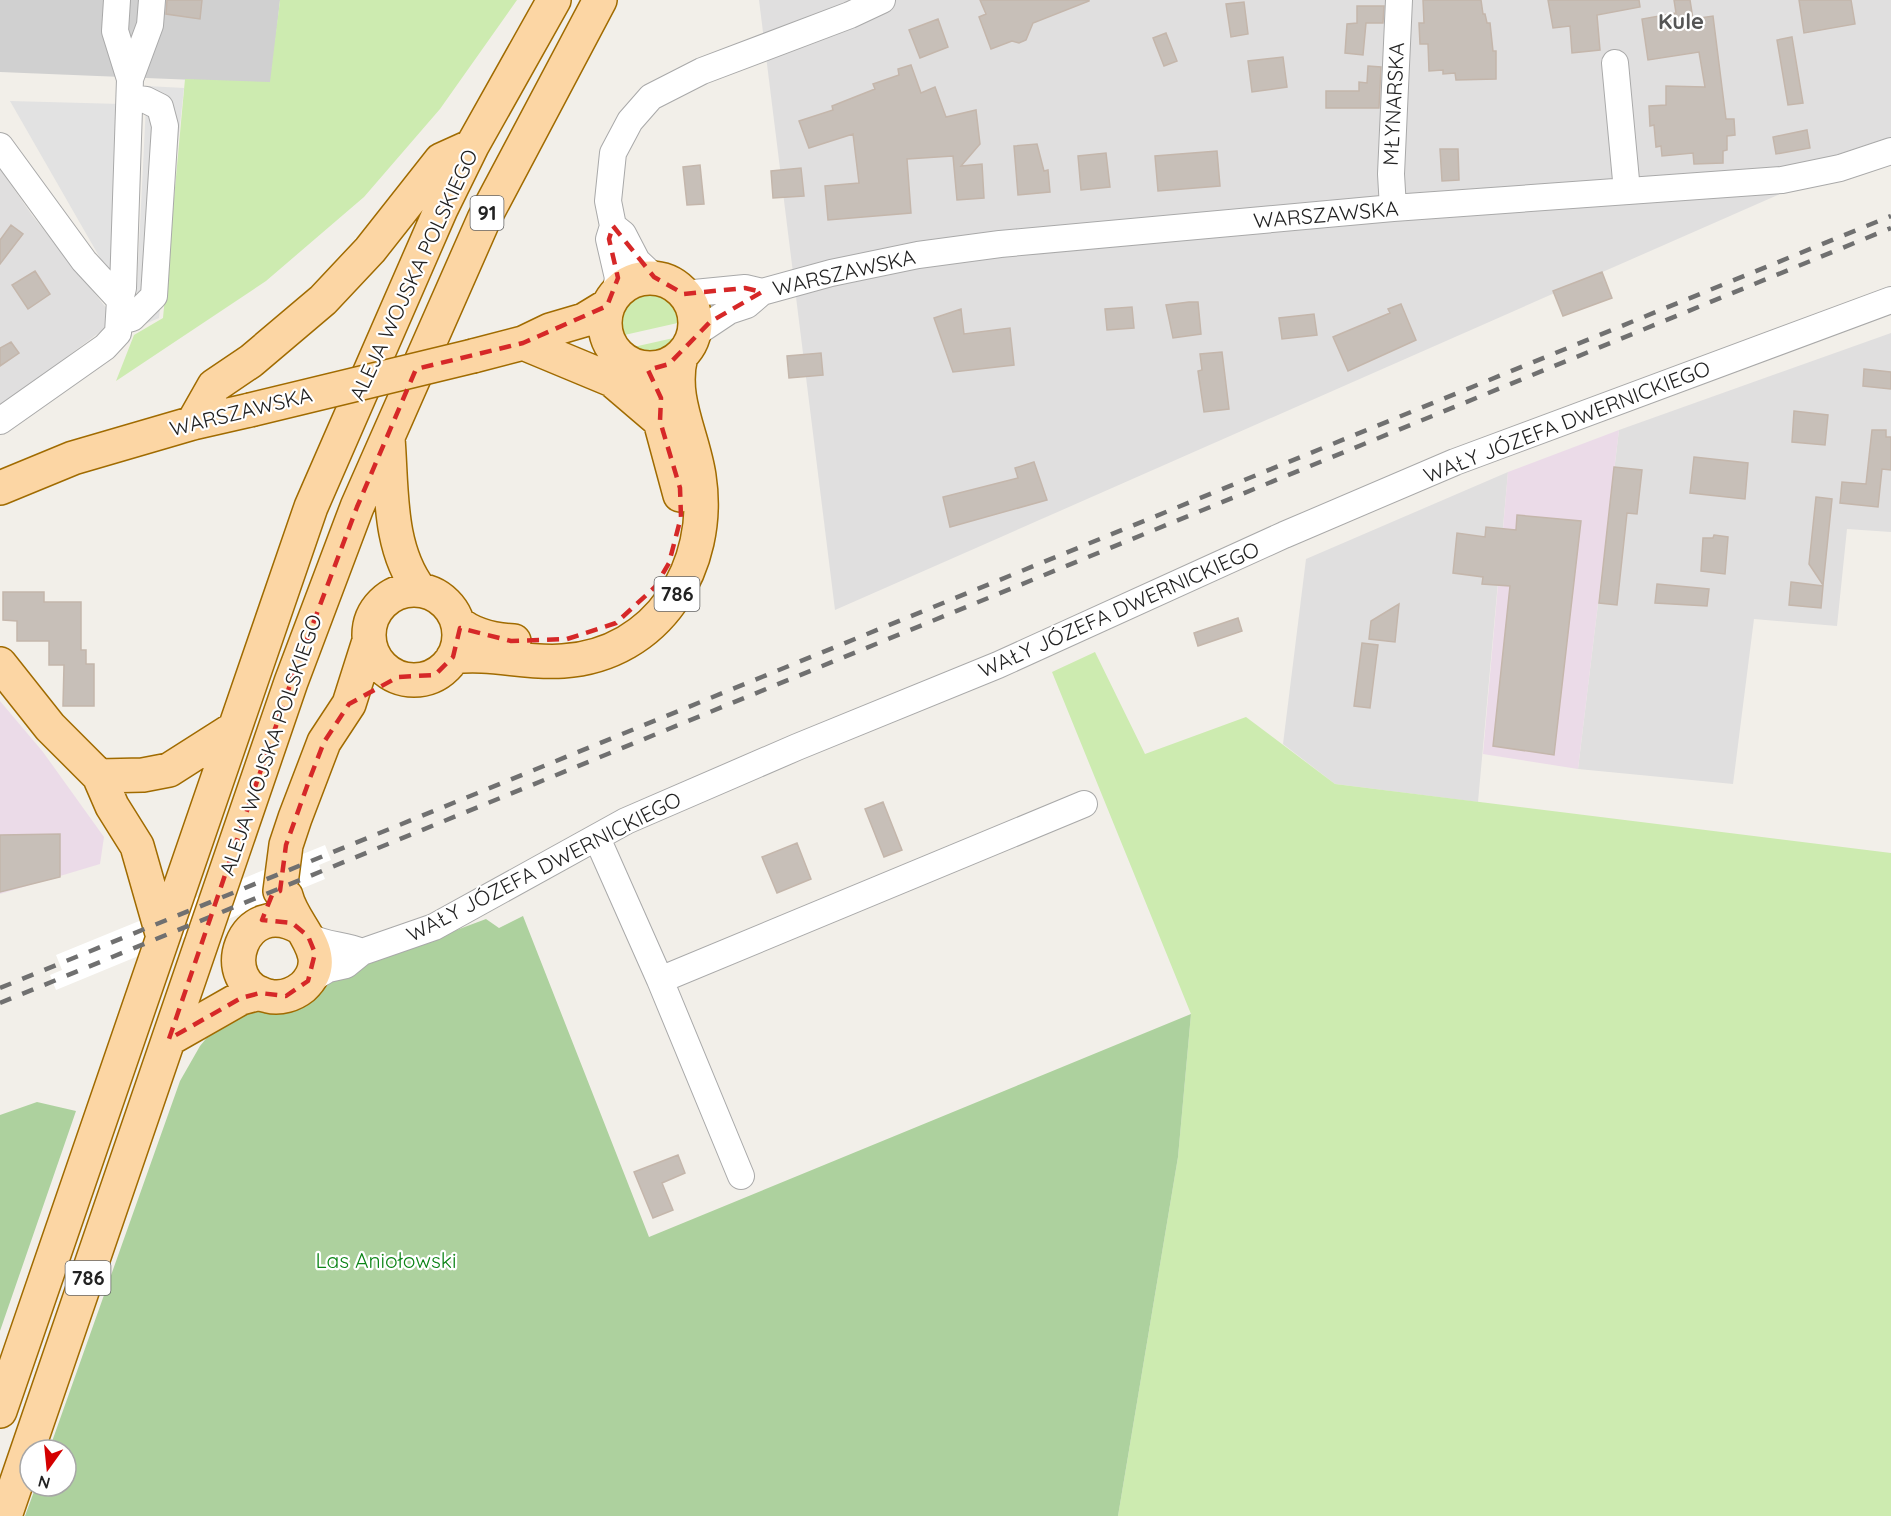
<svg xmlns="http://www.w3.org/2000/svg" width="1891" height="1516" font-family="Quicksand,sans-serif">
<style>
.residential{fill:#e0dfdf}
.industrial{fill:#ebdbe8}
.religious{fill:#d0d0d0}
.grass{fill:#cdebb0}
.forest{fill:#add19e}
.parking{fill:#e2e2e2}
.pier{fill:#fff}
.building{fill:#c7bfb8;stroke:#c4b6ab;stroke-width:1.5}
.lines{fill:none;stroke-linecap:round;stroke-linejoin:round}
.minor-casing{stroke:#a9a9a9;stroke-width:28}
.major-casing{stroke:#a06b00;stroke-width:36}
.minor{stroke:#fff;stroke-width:26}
.major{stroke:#fcd6a4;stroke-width:33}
.rail{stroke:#707070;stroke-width:4.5;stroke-dasharray:12 12;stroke-linecap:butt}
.major-bridge-casing{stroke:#a06b00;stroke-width:36;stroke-linecap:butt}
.major-bridge{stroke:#fcd6a4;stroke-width:33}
.marked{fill:none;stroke:#d62828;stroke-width:4.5;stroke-dasharray:12 8;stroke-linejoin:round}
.labels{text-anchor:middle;stroke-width:4.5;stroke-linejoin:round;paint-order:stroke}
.shield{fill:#fff;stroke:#646464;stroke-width:1.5}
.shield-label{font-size:20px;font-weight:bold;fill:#222}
.street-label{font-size:21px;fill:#222;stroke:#fff}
.park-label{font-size:21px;fill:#0c8416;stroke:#fff}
.neighbourhood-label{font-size:22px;font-weight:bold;fill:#555;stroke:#fff}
</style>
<rect width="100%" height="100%" fill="#f2efe9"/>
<!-- residential -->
<path class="residential" d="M 759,0 L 1891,0 L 1891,145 L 835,610 Z
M 0,169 L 32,215 L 116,320 L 0,407 Z
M 1891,333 L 1891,532 L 1847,529 L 1837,626 L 1754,619 L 1733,784 L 1578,769 L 1619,430 Z
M 1508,472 L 1478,802 L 1335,784 L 1283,744 L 1306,559 Z"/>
<!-- industrial -->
<path class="industrial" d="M 1619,430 L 1578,769 L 1483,754 L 1508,472 Z
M 0,701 L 43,752 L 104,837 L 100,864 L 0,894 Z"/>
<!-- religious -->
<path class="religious" d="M 0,0 L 280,0 L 271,83 L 0,72 Z"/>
<!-- grass -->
<path class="grass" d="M 280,0 L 517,0 L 440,109 L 364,197 L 266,281 L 116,381 L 134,335 L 163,318 L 185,79 L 270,82 Z
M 650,289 C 668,294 680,302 682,322 L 620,336 C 612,311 626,293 650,289 Z
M 678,337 C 667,356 647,358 629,348 Z
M 1095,652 L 1145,754 L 1246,717 L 1335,784 L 1891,853 L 1891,1516 L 1118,1516 L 1178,1157 L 1191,1014 L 1052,672 Z"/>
<!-- forest -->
<path class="forest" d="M 523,916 L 649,1237 L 1191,1014 L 1178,1157 L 1118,1516 L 25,1516 L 36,1486 L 66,1486 L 66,1450 L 49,1450 L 180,1081 L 200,1046 L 224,1017 L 486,919 L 499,928 Z
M 37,1102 L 76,1111 L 0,1331 L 0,1115 Z"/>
<!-- parking -->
<path class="parking" d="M 147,86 L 184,88 L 159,318 L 138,327 L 136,305 Z
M 10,101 L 121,104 L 111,277 Z"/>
<!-- pier -->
<path class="pier" d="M 325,845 L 331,860 L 319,865 L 325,879 L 56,990 L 50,975 L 62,970 L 56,955 Z"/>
<!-- building -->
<path class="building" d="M 167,0 L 202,0 L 200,19 L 166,14 Z
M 980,0 L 1089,0 L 1089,1 L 1033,23 L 1026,40 L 1019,43 L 1012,41 L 991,49 L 979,17 L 986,14 Z
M 1423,0 L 1481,0 L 1483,14 L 1485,14 L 1487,23 L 1490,23 L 1493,51 L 1496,51 L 1496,79 L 1456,80 L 1455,73 L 1443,74 L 1443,70 L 1429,71 L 1428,44 L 1420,44 L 1419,23 L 1424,23 Z
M 1548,0 L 1639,0 L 1640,7 L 1597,15 L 1600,50 L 1572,53 L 1570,26 L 1553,28 Z
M 1674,0 L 1690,0 L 1693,19 L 1713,16 L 1726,119 L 1734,119 L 1735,135 L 1727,136 L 1727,150 L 1723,151 L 1723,163 L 1694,164 L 1693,153 L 1662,156 L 1661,146 L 1656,147 L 1654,125 L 1650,126 L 1649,106 L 1666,105 L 1666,86 L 1705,87 L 1699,52 L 1648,60 L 1642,19 L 1676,13 Z
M 1799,0 L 1851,0 L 1855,24 L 1804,33 Z
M 1244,2 L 1248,34 L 1231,37 L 1226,4 Z
M 1357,6 L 1384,6 L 1383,23 L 1366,23 L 1363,55 L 1345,53 L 1347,24 L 1357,23 Z
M 938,19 L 948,47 L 920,58 L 909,30 Z
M 1166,33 L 1177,61 L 1164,66 L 1153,38 Z
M 1792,37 L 1803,103 L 1788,105 L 1777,40 Z
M 1283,57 L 1287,87 L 1252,92 L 1248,61 Z
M 911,65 L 921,93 L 935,87 L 946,117 L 976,110 L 980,144 L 961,166 L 982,164 L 984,198 L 957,200 L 953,156 L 907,159 L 911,213 L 828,220 L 825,186 L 859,183 L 853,134 L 809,148 L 799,121 L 833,110 L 832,106 L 875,89 L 873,84 L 899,75 L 898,69 Z
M 1368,66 L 1381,67 L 1379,108 L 1326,108 L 1326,91 L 1359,91 L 1359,82 L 1367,83 Z
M 1807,130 L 1810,148 L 1776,154 L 1773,137 Z
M 1037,144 L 1044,171 L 1048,170 L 1050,192 L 1018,195 L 1014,146 Z
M 1440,149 L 1458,149 L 1459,180 L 1442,181 Z
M 1217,151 L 1220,186 L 1158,191 L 1155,156 Z
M 1106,153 L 1110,187 L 1081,190 L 1078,156 Z
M 700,165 L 704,204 L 687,205 L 683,167 Z
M 801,168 L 804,196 L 773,198 L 771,171 Z
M 11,225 L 23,234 L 0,264 L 0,240 Z
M 35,271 L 50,294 L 28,309 L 12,285 Z
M 1602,272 L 1612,298 L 1563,316 L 1553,291 Z
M 1189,302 L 1198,302 L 1201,334 L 1173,338 L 1166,305 Z
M 1401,304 L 1416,340 L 1348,371 L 1333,337 L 1390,313 L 1388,309 Z
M 1132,307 L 1134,328 L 1107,330 L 1105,309 Z
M 961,309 L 964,334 L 1010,328 L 1014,365 L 953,372 L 934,318 Z
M 1314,314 L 1317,335 L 1282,339 L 1279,318 Z
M 11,342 L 19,353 L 0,366 L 0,348 Z
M 1222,352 L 1229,409 L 1204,412 L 1198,371 L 1202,370 L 1200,354 Z
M 821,353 L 823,375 L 789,378 L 787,356 Z
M 1864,369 L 1891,372 L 1891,389 L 1863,386 Z
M 1794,411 L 1828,415 L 1825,445 L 1792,442 Z
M 1872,430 L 1886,430 L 1886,437 L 1891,437 L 1891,470 L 1882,469 L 1878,507 L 1840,503 L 1842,482 L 1866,484 Z
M 1694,457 L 1748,463 L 1745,499 L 1690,493 Z
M 1034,462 L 1047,500 L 950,527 L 943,497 L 1018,478 L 1015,468 Z
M 1614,467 L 1642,470 L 1637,514 L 1627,513 L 1617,605 L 1599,603 Z
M 1816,497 L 1832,499 L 1823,585 L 1809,564 Z
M 1517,515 L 1581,521 L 1554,755 L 1493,746 L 1510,586 L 1482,584 L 1483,577 L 1453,573 L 1457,533 L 1485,537 L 1486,527 L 1516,530 Z
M 1714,535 L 1728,537 L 1725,574 L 1701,571 L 1703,538 L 1713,538 Z
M 1791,582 L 1823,586 L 1821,608 L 1789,605 Z
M 1657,584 L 1709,589 L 1707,606 L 1655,603 Z
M 3,592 L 44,592 L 44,602 L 81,602 L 81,650 L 86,650 L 86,664 L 94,664 L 94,706 L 63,706 L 64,665 L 49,665 L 49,641 L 17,641 L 17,621 L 3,620 Z
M 1399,604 L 1395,642 L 1369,639 L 1371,621 Z
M 1238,618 L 1242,631 L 1198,646 L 1194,633 Z
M 1362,643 L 1378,645 L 1370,708 L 1354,706 Z
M 883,802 L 902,850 L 884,857 L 865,809 Z
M 60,834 L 60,877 L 0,892 L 0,835 Z
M 797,843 L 811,879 L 777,893 L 762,857 Z
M 678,1155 L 685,1173 L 662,1183 L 673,1210 L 653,1218 L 634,1172 Z"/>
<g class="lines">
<defs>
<path id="minor" d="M 117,0 L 115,31 L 130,79 L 123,288 L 120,300
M 1615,63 L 1627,191
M 130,79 L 150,25 L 152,0
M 0,146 L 84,261 L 120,300 L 118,333 L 105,347 L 0,421
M 1393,208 L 1391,174 L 1399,0
M 613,226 L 623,234 L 637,261 L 654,277
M 615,293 L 618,278 L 609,239 L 613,226 L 608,201 L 613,153 L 630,121 L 651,97 L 702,71 L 850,15 L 882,0
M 684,294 L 745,288 L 762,292
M 121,321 L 132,318 L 154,296 L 165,126 L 160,107 L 146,100 L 130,98
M 693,335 L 729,311 L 747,305 L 762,292 L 831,273 L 918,255 L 1000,244 L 1393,208 L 1782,180 L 1840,168 L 1891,151
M 597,838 L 660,980 L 741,1176
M 308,936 C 325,946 343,944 362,952
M 660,980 L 1084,804
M 308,981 L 328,969 L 346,965 L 362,952 L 434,927 L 626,821 L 797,747 L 998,665 L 1284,535 L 1455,462 L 1891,300"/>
<path id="major" d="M605 323a45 45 0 1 1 90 0a45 45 0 1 1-90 0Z
M 523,343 L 612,380 L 660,421
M 473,356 L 523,343 L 550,330 L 584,320 L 607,306
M 641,368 L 653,380 L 661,398 L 660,421 L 680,495
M 193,423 L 214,386 L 251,361 L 323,300 L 370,250 L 441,160 L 472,146
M 388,438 C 392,490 388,548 420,590
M 0,488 L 73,458 L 193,423 L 250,410
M369 635a45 45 0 1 1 90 0a45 45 0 1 1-90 0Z
M 457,622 C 473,636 493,640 514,641
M 453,657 C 490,652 526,664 563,661 C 658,655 713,566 699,476 C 693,435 670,398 681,356
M 0,664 L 50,727 L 99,776 L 112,806 L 137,846 L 163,937
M 99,776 L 143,775 L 169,770 L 235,728
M 280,891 L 286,896 C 293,927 336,956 303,987 C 293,995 280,999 268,996 C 213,984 242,893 301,928
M 280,891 L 286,845 L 295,818 L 324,742 L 349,704 L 369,641
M 169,1039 L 241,998 L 260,993
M 0,1411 L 311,507 L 441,209 L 472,146 L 554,0
M 5,1516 L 291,682 L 357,507 L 484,219 L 600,0"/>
</defs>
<!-- minor casing -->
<use href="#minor" class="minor-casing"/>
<!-- major casing -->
<use href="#major" class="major-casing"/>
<!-- minor -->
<use href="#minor" class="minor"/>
<!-- major -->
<use href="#major" class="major"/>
<!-- rail -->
<path class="rail" d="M 0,988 L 1891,216
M 0,1003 L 1891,228"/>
<defs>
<path id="major-bridge" d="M 250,410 L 473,356"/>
</defs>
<!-- major-bridge casing -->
<use href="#major-bridge" class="major-bridge-casing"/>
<!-- major-bridge -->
<use href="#major-bridge" class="major-bridge"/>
</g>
<!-- marked area -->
<path class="marked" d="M 613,226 L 654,277 L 684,294 L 745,288 L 762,292 L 710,322 L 669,364 L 648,370 L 661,398 L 660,421 L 680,488 L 681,517 L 669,563 L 655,587 L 616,623 L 567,639 L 511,641 L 460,628 L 453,657 L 435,675 L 398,677 L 349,704 L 324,742 L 310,778 L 286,845 L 280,891 L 272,895 L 262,920 L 292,923 L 308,936 L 315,953 L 308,981 L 286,996 L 260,993 L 241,998 L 169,1039 L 291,682 L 357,507 L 416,369 L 523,343 L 607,306 L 618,278 L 609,239 Z"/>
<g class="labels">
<!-- shield labels -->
<g class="shield">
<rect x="470.5" y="196" width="33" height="34" rx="4.5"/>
<rect x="654.5" y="577" width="45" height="34" rx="4.5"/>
<rect x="65.5" y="1261" width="45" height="34" rx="4.5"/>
</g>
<g class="shield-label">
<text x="487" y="220">91</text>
<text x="677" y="601">786</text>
<text x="88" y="1285">786</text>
</g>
<!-- street labels -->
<g class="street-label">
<text transform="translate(1394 104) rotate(-87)" y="7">MŁYNARSKA</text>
<text transform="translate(1326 215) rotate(-5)" y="7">WARSZAWSKA</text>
<text transform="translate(844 273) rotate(-13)" y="7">WARSZAWSKA</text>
<text transform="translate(414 275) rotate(-65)" y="7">ALEJA WOJSKA POLSKIEGO</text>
<text transform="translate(241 412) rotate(-14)" y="7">WARSZAWSKA</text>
<text transform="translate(1567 422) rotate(-21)" y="7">WAŁY JÓZEFA DWERNICKIEGO</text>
<text transform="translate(1119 610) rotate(-24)" y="7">WAŁY JÓZEFA DWERNICKIEGO</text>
<text transform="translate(271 745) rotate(-71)" y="7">ALEJA WOJSKA POLSKIEGO</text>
<text transform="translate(544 867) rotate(-27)" y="7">WAŁY JÓZEFA DWERNICKIEGO</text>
</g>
<!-- park labels -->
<g class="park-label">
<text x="386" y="1268">Las Aniołowski</text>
</g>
<!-- neighbourhood labels -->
<g class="neighbourhood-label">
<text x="1681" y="29">Kule</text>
</g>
</g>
<!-- north arrow -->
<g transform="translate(48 1468) rotate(195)"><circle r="28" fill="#ffffff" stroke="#a7a7a7" stroke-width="1.5"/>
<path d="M0-4.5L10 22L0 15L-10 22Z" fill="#d40000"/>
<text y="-9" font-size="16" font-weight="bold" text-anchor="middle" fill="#222222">N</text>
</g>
</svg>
